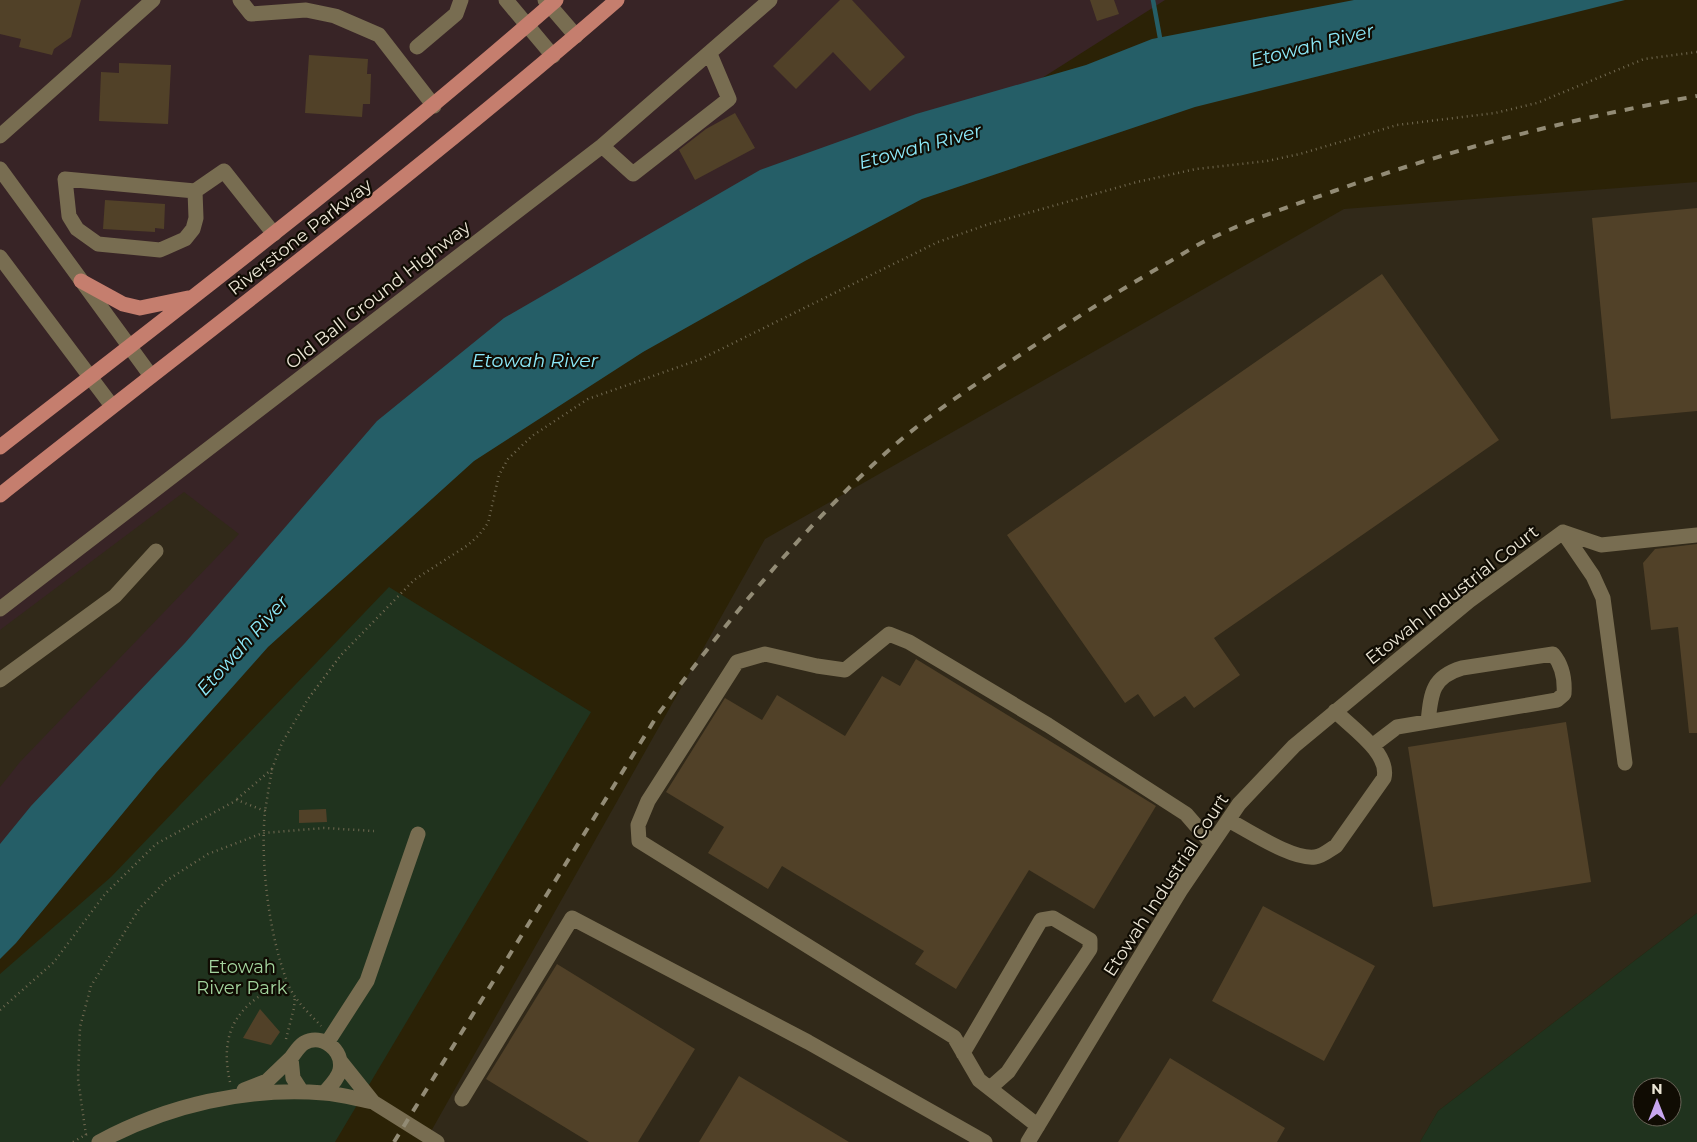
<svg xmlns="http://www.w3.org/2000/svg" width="1697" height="1142" font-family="Montserrat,sans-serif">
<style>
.commercial{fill:#382426}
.industrial{fill:#312919}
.green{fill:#20331e;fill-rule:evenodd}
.water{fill:#255e67}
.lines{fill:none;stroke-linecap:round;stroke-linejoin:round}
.stream{stroke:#255e67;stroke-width:4.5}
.building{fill:#514128}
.path{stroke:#726a52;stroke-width:2.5;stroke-dasharray:1 4;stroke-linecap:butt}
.minor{stroke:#786d51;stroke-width:15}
.major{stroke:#c57e6e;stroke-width:15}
.rail{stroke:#928b75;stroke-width:4;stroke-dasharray:9 9;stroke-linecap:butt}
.labels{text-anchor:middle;stroke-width:4.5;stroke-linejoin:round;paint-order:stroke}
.street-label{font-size:18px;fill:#ebe5d5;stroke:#100c03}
.park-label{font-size:18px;fill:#a3d49e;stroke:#100c03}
.water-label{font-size:19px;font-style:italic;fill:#8de9f9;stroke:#100c03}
</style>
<rect width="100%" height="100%" fill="#2b2206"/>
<!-- commercial -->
<path class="commercial" d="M 0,0 L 1165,0 L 875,184 L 707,249 L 0,882 Z"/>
<!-- industrial -->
<path class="industrial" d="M 1697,182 L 1697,913 L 1438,1111 L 1420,1142 L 425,1142 L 765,539 L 1344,209 Z
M 184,492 L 239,534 L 20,762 L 0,787 L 0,630 Z"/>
<!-- green -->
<path class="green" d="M 389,587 L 591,712 L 335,1142 L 0,1142 L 0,974 L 111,877 Z
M 1697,913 L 1697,1142 L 1420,1142 L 1438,1111 ZM 1642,1087 L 1672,1087 L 1672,1117 L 1642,1117 Z"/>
<!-- water -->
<path class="water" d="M 1354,0 L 1625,0 L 1195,107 L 922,199 L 805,261 L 643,352 L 474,461 L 268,647 L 156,773 L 16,943 L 0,959 L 0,844 L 31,806 L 185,643 L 377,421 L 504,318 L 760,170 L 916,114 L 1086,65 L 1152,39 Z"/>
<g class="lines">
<!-- stream -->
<path class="stream" d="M 1153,0 L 1160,38"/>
</g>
<!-- building -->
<path class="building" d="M 0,0 L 81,0 L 71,37 L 54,49 L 52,55 L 19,47 L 21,39 L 0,34 Z
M 840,0 L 852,0 L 905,57 L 870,91 L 833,52 L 796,89 L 773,66 Z
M 1090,0 L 1114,0 L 1119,14 L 1097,21 Z
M 309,55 L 368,59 L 367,74 L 371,74 L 370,104 L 363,104 L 362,117 L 305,113 Z
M 119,63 L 171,65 L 168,124 L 99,121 L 101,72 L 119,73 Z
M 735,113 L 755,148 L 695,180 L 679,150 L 706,129 Z
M 105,200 L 165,204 L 164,229 L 155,228 L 155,232 L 103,229 Z
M 1697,208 L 1697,411 L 1611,419 L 1592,218 Z
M 1382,274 L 1499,440 L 1214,638 L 1240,675 L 1194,708 L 1185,696 L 1154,717 L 1138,694 L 1125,703 L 1007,535 Z
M 1697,544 L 1697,733 L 1689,733 L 1678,627 L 1651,630 L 1643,563 L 1655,549 Z
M 916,659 L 1156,806 L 1094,909 L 1029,870 L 956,989 L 915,964 L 924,951 L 782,866 L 768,889 L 708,853 L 724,827 L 666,792 L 725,698 L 762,720 L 777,695 L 845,736 L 882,676 L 900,686 Z
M 1566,722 L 1591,882 L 1433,907 L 1408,747 Z
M 326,809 L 327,822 L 299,823 L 299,810 Z
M 1263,906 L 1375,966 L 1324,1061 L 1212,1001 Z
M 557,964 L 695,1049 L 638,1142 L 589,1142 L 486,1079 Z
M 260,1009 L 280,1032 L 271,1045 L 243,1038 Z
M 1170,1058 L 1285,1128 L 1277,1142 L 1118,1142 Z
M 739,1076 L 849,1142 L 699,1142 Z"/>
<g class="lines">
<!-- path -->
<path class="path" d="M 272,769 L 282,743 L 308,699 L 341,655 L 414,580 L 468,545 L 479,535 L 488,523 L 499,475 L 508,459 L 532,436 L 588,399 L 701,359 L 938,242 L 989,224 L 1137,182 L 1196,169 L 1267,161 L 1300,154 L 1397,125 L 1495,113 L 1537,103 L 1644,59 L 1697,52
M 237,799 L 272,769 L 265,811
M 0,1010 L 54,962 L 105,894 L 156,844 L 237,800 L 265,811 C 260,862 269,936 288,984 C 295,1001 309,1013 321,1026
M 286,1039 L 294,1008 L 295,996
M 230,1082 C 218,1029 240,1002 287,981
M 86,1135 L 78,1079 L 80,1027 L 91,986 L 139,909 L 166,881 L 208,854 L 263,833 L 324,828 L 374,831
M 73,1142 L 87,1134"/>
<!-- minor -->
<path class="minor" d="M 240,0 L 251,14 L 306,10 L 335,16 L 379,35 L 434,106
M 506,0 L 553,56
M 545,0 L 576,36
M 417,47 L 456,14 L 461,0
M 0,136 L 153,0
M 602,146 L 633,174 L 729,99 L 710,54
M 0,169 L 151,376
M 195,191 L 196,218 L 193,229 L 185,239 L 160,250 L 98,244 L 77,229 L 69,216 L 65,179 L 195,191 L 224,171 L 274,234
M 0,257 L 112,406
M 1563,532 L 1593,576 L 1603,598 L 1625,763
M 1563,532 L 1601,545 L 1697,535
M 0,609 L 602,146 L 770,0
M 0,680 L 115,596 L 156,551
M 1372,746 L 1397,727 L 1557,700 L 1564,694 C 1565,679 1563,666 1553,654 L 1462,668 C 1432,677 1431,693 1428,722
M 1228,820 C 1250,831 1292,860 1315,857 C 1323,856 1329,850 1336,846 L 1384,778 C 1390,753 1352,728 1335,711
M 327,1043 L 367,981 L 418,834
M 963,1053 L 1041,920 L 1053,918 L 1090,940 L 1090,949 L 1008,1072 L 990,1088
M 341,1062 L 373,1102 L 437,1142
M 244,1090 L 267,1081 L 291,1058
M 302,1092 L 293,1078 L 291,1058 C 295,1053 298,1047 304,1043 C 322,1033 344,1050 340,1070 C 338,1079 330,1086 324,1093
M 462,1099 L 572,918 L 808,1042 L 985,1142
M 1038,1126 L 979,1080 L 954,1037 L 639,841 L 638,825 L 648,801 L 737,662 L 765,654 L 817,666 L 845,670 L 889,634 L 909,642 L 1048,725 L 1186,814 L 1212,844
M 99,1142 C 168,1105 246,1087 324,1093 C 340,1094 357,1099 373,1102
M 1028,1142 L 1180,891 L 1239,804 L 1294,746 L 1469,601 L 1563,532"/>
<!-- major -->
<path class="major" d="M 81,281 L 123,304 L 140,308 L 188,298
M 0,447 C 188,301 377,157 556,0
M 0,495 C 207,331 418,173 617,0"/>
<!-- rail -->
<path class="rail" d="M 394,1142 L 657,716 C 723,626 795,537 878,460 C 924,417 976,384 1029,349 C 1074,319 1120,290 1167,263 C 1183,254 1199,243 1216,236 C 1254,218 1294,205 1334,191 C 1452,149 1573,118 1697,96"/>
</g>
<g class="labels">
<!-- street labels -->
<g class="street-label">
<text transform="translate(300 237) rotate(-38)" y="6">Riverstone Parkway</text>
<text transform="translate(378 295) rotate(-38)" y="6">Old Ball Ground Highway</text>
<text transform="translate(1452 595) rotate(-38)" y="6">Etowah Industrial Court</text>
<text transform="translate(1166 885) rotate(-57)" y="6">Etowah Industrial Court</text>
</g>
<!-- park labels -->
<g class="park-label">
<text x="242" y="973">Etowah<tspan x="242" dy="21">River Park</tspan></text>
</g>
<!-- water labels -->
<g class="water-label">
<text transform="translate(1312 45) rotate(-14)" y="7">Etowah River</text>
<text transform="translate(920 146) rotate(-15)" y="7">Etowah River</text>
<text x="535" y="367">Etowah River</text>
<text transform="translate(242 645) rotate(-48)" y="7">Etowah River</text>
</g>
</g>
<!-- north arrow -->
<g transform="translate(1657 1102)"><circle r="24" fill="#100c03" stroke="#686357"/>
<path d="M0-4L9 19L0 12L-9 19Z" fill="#c7a6ef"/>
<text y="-8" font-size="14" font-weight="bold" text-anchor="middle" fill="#ebe5d5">N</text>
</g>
</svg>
